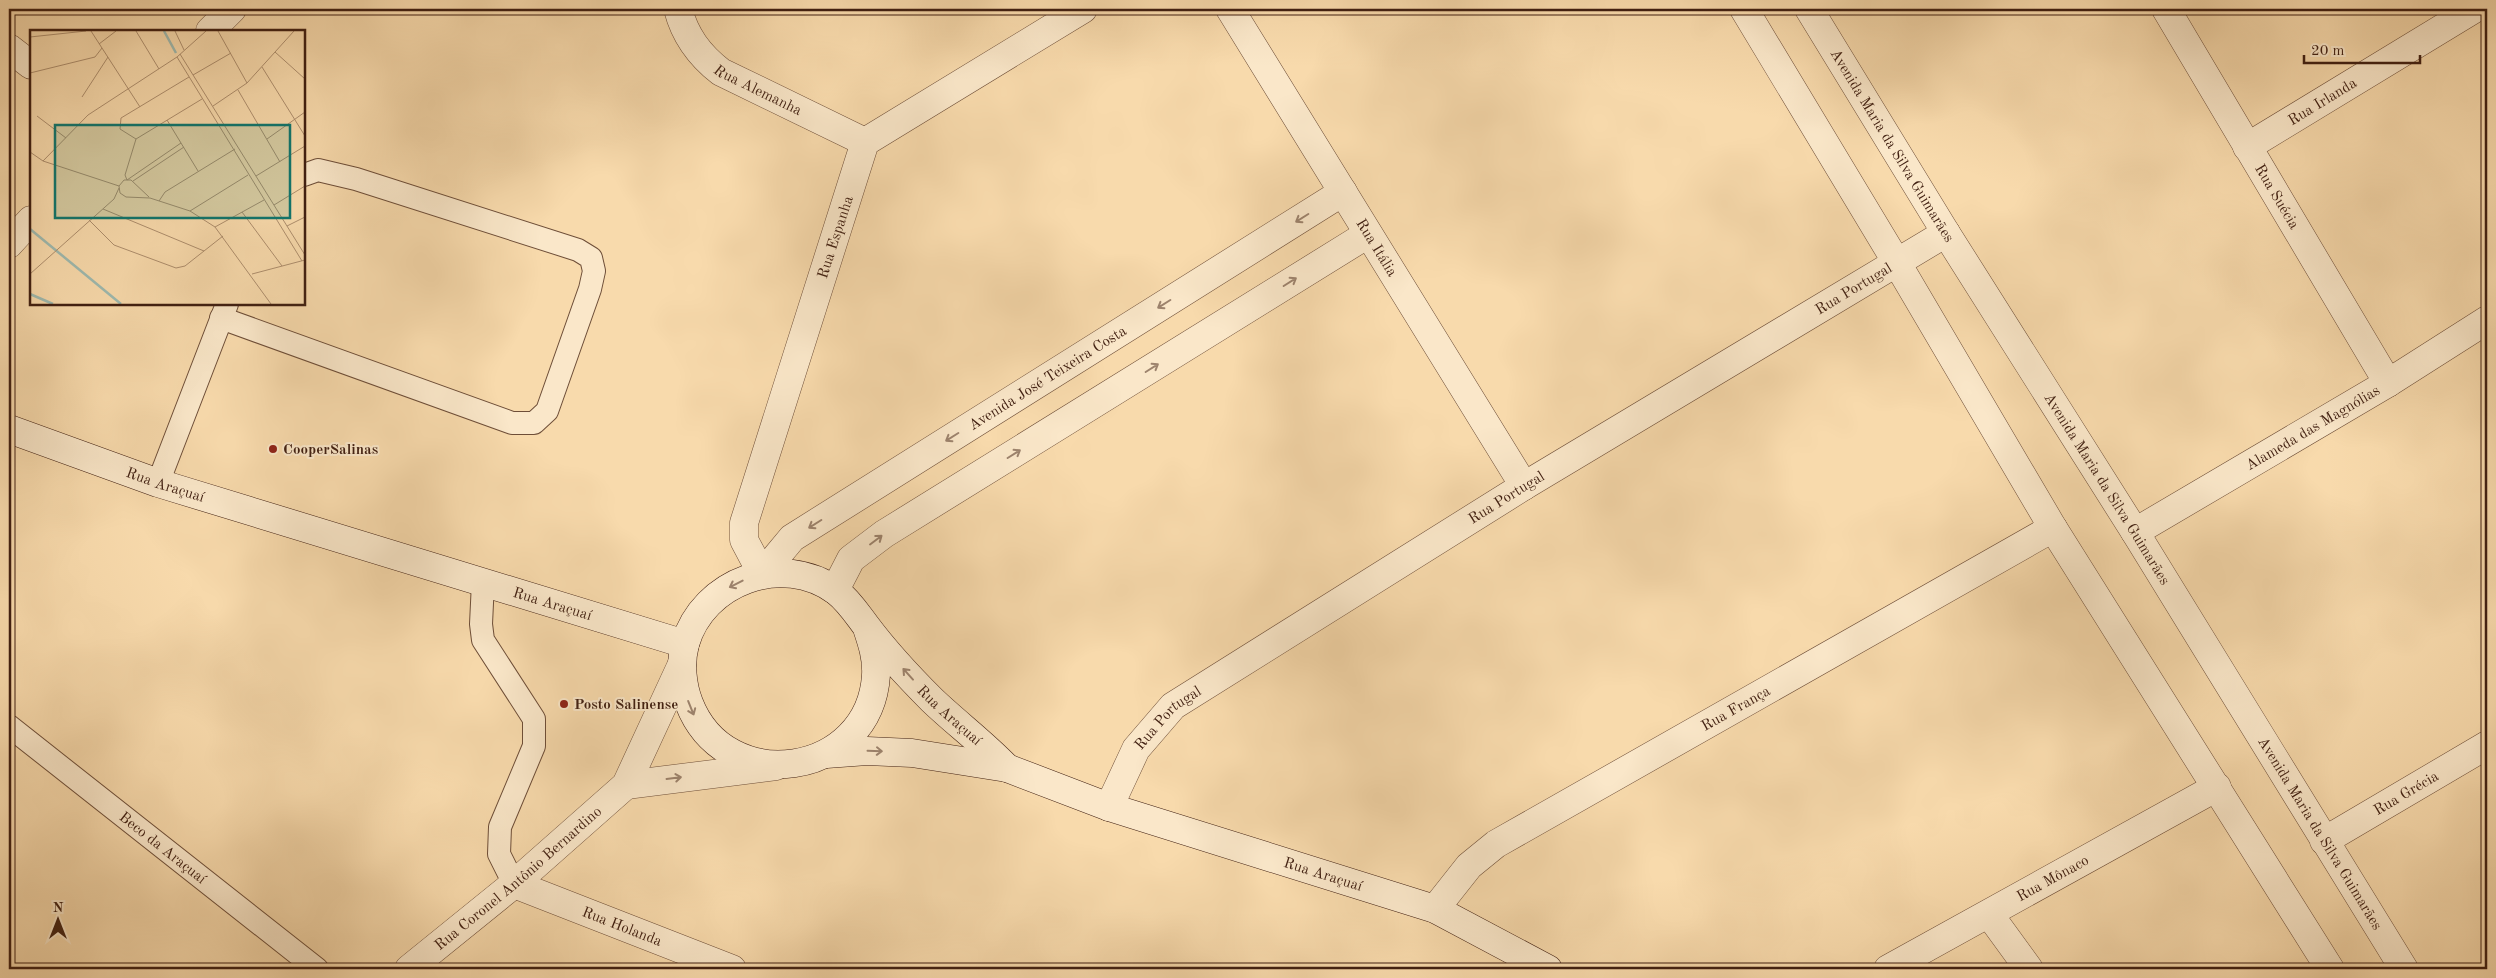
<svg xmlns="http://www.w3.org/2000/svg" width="2496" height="978" font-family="'Old Standard TT',serif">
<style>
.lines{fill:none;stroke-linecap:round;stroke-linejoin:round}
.service-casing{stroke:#6e4e38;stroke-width:24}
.minor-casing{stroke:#6e4e38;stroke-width:29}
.tertiary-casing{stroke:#6e4e38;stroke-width:29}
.secondary-casing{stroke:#401f11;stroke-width:29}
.service{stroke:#fae7c9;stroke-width:22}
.minor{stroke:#fae7c9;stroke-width:28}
.tertiary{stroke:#fae7c9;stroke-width:28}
.secondary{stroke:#fae7c9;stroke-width:28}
.oneway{stroke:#9d836d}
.poi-dot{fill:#8f2418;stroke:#fae7c9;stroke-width:2}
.labels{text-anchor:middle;stroke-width:4;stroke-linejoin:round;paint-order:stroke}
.street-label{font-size:15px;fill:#401f11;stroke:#fae7c9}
.poi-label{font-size:15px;font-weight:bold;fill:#401f11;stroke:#fae7c9;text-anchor:start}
.inset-river{fill:none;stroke:#9ebab0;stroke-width:2.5}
.inset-road{fill:none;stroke:#ae8f6e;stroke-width:1}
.view{fill:#0f766e;fill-opacity:0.15;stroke:#0f766e;stroke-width:2.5}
.inset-edge{fill:none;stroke:#401f11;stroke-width:2.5}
</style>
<rect width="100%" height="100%" fill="#f8daac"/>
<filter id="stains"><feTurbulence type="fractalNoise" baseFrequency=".004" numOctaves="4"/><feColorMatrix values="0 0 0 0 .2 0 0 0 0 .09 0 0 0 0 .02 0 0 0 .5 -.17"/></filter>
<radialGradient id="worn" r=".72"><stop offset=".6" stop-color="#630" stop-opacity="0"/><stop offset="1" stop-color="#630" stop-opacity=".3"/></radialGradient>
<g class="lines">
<defs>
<g id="service">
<path d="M 221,318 L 512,423 L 534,423 L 547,411 L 590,289 L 594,271 L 591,258 L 578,250 L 356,179 L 318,170 L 304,175"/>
<path d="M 158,483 L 227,304"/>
<path d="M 483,582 L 481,624 L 483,640 L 534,719 L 534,746 L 500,827 L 499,854 L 514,884"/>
<path id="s1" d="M 9,726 L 317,969"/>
</g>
<g id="minor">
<path id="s2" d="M 678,9 C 685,36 699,55 721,72 L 865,142"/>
<path id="s3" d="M 1083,9 L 865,142 L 744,523 L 744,540 L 762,574 L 792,538 L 1343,192"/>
<path id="s4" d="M 1230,9 L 1524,486"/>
<path d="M 1744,9 L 1897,263 L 2053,528 L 2330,969"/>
<path id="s5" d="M 1809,9 L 1946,233 L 2135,532 L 2404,969"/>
<path id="s6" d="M 2166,9 L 2388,383"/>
<path d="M 210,31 L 232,9"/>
<path d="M 9,48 L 31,65"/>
<path id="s7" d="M 2247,147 L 2474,9"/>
<path d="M 9,244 L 31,220"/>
<path id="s8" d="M 2135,532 L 2388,383 L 2487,320"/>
<path d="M 835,590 L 851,559 L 884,534 L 1368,234"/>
<path id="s9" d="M 1109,807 L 1136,749 L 1173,706 L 1524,486 L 1946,233"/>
<path id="s10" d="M 2324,841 L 2487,745"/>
<path id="s11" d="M 514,884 L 732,969"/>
<path id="s12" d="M 1435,909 L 1469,866 L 1496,844 L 2053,528"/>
<path d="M 1989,914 L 2029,969"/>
<path id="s13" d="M 1888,969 L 2217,787"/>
</g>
<g id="tertiary">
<path d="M 626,785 L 776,766"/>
<path id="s14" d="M 409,969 L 514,884 L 626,785 L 682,664"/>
</g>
<g id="secondary">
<path id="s15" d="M 9,429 L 158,483 L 685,644"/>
<path id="s16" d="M 867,628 C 872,643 877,658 876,675 C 870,777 726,799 689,703 C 682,685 680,663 685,644 C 703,581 782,552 836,591 C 849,601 857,614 867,627 C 885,651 910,678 932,700 C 956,723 983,743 1007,768"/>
<path id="s17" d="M 826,754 L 867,751 L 912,753 L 1007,768 L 1109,807 L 1435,909 L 1548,969"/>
</g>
</defs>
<!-- service casing -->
<use href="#service" class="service-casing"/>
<!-- minor casing -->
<use href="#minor" class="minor-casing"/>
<!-- tertiary casing -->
<use href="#tertiary" class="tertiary-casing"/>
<!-- secondary casing -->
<use href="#secondary" class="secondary-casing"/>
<!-- service -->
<use href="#service" class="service"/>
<!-- minor -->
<use href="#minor" class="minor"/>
<!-- tertiary -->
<use href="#tertiary" class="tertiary"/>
<!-- secondary -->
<use href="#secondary" class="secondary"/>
</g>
<!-- one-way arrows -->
<defs><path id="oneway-shaft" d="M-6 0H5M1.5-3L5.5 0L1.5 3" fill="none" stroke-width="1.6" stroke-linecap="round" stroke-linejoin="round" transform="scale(1.25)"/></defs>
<g class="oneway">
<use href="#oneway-shaft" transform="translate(1302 218) rotate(148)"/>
<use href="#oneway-shaft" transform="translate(1290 282) rotate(-32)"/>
<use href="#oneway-shaft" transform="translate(1164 304) rotate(148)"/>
<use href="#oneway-shaft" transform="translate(1152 368) rotate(-32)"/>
<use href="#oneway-shaft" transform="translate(952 437) rotate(148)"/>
<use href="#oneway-shaft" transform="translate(1014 454) rotate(-32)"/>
<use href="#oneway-shaft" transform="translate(815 524) rotate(148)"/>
<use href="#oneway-shaft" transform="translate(876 540) rotate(-37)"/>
<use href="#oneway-shaft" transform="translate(736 584) rotate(153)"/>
<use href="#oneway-shaft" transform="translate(908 674) rotate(-132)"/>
<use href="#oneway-shaft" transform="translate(691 708) rotate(68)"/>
<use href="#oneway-shaft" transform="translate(875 751) rotate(2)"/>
<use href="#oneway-shaft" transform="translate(674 778) rotate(-7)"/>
</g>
<!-- markers -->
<g class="poi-dot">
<circle cx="273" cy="449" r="5"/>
<circle cx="564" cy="704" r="5"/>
</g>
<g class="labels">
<!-- street labels -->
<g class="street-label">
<text dy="5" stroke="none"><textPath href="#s2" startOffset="119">Rua Alemanha</textPath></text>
<text dy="5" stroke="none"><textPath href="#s7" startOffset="88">Rua Irlanda</textPath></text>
<text dy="5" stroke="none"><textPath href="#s5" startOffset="160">Avenida Maria da Silva Guimarães</textPath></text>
<text dy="5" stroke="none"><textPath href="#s6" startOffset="218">Rua Suécia</textPath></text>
<text transform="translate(835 237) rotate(-72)" y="5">Rua Espanha</text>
<text dy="5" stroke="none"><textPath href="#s4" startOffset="280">Rua Itália</textPath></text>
<text dy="5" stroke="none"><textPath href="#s9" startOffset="919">Rua Portugal</textPath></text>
<text dy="5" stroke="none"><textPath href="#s3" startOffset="1059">Avenida José Teixeira Costa</textPath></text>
<text dy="5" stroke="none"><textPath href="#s8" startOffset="206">Alameda das Magnólias</textPath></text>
<text dy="5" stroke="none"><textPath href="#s15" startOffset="166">Rua Araçuaí</textPath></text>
<text dy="5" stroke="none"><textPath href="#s5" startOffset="565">Avenida Maria da Silva Guimarães</textPath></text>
<text dy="5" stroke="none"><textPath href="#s9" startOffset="514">Rua Portugal</textPath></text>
<text dy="5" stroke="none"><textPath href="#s15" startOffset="571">Rua Araçuaí</textPath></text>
<text dy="5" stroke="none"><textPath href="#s12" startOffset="365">Rua França</textPath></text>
<text dy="5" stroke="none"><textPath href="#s16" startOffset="725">Rua Araçuaí</textPath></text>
<text dy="5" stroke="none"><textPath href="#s9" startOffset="109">Rua Portugal</textPath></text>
<text dy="5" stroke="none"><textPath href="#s10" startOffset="95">Rua Grécia</textPath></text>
<text dy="5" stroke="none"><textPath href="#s5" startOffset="970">Avenida Maria da Silva Guimarães</textPath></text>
<text dy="5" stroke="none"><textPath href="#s1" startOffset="196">Beco da Araçuaí</textPath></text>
<text dy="5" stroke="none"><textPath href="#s17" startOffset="516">Rua Araçuaí</textPath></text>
<text dy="5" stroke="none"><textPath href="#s14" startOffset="142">Rua Coronel Antônio Bernardino</textPath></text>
<text dy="5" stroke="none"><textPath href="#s13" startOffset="188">Rua Mônaco</textPath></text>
<text dy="5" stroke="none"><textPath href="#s11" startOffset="116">Rua Holanda</textPath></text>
</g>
<!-- poi labels -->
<g class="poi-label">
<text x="283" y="454">CooperSalinas</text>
<text x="574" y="709">Posto Salinense</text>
</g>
</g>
<!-- overview -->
<g transform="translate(30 30)">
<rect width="275" height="275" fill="#f8daac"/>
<path class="inset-river" d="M 134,1 L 146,23M 0,199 L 91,274M 0,264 L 23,274"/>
<path class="inset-road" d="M 61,1 L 110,77M 106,1 L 129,39M 145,1 L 154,20M 188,1 L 217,53M 0,7 L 56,1M 69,14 L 86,1M 245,22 L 275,49M 150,24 L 275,225M 147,27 L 272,231M 232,37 L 275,106M 0,43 L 65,27 L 72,18M 163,45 L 201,23M 208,60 L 250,132M 52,67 L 78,27M 183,76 L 217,53 L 264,1M 7,86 L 36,108M 137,90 L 168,141M 106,109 L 90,99 L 91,88 L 159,47M 237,109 L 275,82M 0,122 L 13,131 L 89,156M 13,131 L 58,85 L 147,27 L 176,1M 226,146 L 275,116M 97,150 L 95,145 L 106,109 L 172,69M 97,150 L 151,113M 103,151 L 154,117M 89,156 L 90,163 L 96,167 L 120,168 L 160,181 L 185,197 L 241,274M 89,156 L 94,150 L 101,150 L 119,167M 129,171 L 135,162 L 205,119M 244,175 L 275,156M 73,179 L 174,221M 160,181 L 218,145M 212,182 L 252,236M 59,190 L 84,215 L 146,238 L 155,236 L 193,206M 257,196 L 275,187M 185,197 L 234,170M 0,244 L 84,169 L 89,158M 222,244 L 275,230"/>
<path class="view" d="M 25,95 L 260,95 L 260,188 L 25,188 Z"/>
<rect width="275" height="275" class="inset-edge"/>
</g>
<!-- margin -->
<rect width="2496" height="978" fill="none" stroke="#f8daac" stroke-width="30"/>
<rect x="10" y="10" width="2476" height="958" fill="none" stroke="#401f11" stroke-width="2.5"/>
<rect x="15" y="15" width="2466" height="948" fill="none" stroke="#401f11"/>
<!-- north arrow -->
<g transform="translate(58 920)" stroke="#fae7c9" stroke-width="4" paint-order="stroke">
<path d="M0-4L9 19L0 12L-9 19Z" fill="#401f11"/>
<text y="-8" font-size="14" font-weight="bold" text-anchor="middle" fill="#401f11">N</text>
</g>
<!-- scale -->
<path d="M2304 55v8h116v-8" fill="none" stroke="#401f11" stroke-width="2.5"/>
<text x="2311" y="55" font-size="15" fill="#401f11" stroke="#fae7c9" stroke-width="4" paint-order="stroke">20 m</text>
<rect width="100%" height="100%" filter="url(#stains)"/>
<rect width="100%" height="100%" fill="url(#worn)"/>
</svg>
